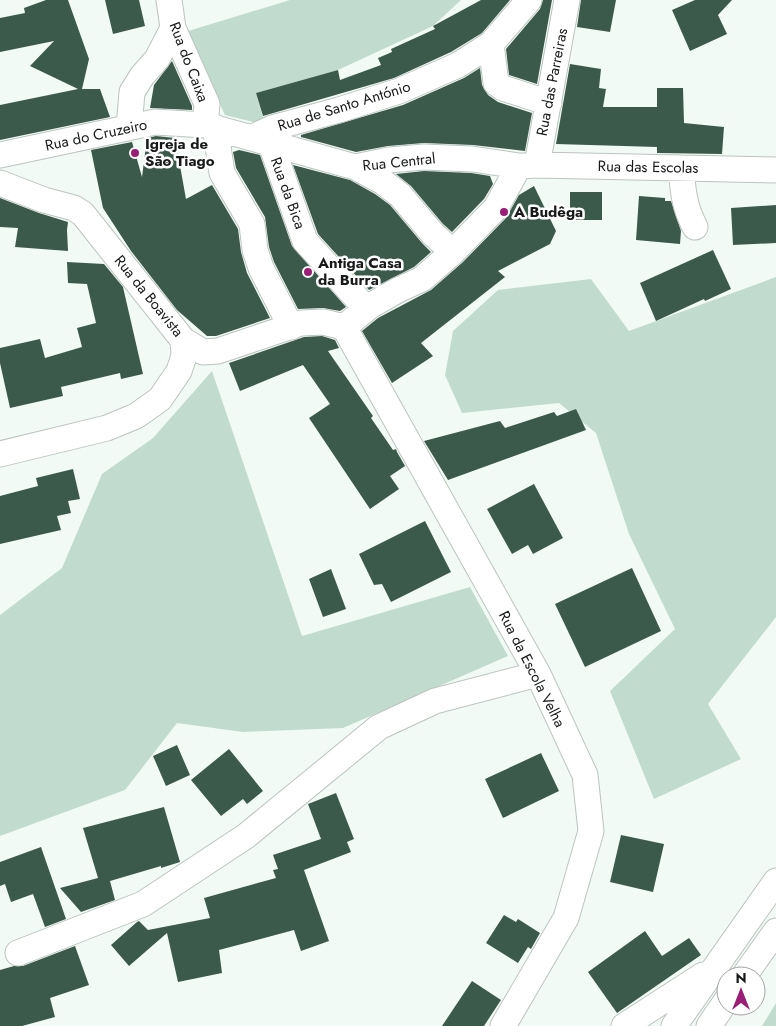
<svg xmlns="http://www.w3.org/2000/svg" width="776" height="1026" font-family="Jost,sans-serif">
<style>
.green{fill:#c1dcce}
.building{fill:#3c5a4c}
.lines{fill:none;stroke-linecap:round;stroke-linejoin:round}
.minor-casing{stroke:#bbc4bf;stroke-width:27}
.minor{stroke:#fff;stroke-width:25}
.poi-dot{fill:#9a1e76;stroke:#fff;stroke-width:2}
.labels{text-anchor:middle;stroke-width:5;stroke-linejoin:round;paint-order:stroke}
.street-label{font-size:15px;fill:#161917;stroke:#fff}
.poi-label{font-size:15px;font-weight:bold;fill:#161917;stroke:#fff;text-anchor:start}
</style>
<rect width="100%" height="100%" fill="#f2faf6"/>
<!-- green -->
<path class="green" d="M 290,0 L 461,0 L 433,26 L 338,70 L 256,93 L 265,125 L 225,115 L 185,32 Z
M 776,277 L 776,617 L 708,704 L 741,759 L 654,799 L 610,691 L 675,629 L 629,534 L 596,433 L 559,403 L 462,413 L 445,375 L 453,331 L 498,290 L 591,279 L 629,331 Z
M 212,371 L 302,636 L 470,587 L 508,656 L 343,728 L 243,732 L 177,723 L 125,790 L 0,836 L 0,615 L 62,568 L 102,474 L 153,438 Z
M 776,1003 L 776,1026 L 762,1026 Z"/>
<!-- building -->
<path class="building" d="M 46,0 L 68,0 L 89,59 L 82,89 L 100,89 L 110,117 L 0,140 L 0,105 L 78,89 L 30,66 L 54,41 L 0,52 L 0,18 L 25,13 L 24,8 Z
M 105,0 L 139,0 L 145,26 L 113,34 Z
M 481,0 L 510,0 L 482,33 L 451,52 L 394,78 L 263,116 L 256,93 L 338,70 L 340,80 L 381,65 L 378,58 L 392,52 L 391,49 L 435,29 L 433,26 Z
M 543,0 L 552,0 L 537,84 L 509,75 L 506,49 L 540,9 Z
M 581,0 L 616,0 L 610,32 L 577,27 Z
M 695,0 L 732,0 L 718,15 L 727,34 L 690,51 L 672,10 Z
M 172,61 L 192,106 L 192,110 L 150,108 L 154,85 Z
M 570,64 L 601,69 L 599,88 L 606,89 L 603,107 L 657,107 L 657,88 L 683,88 L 684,123 L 724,127 L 722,154 L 657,153 L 657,147 L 556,144 Z
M 480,68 L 482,85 L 488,95 L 498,102 L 532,113 L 525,151 L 473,145 L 424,143 L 388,146 L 356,152 L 301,137 L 301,135 L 403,105 L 464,78 Z
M 156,136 L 175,138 L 186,199 L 212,185 L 238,229 L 241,252 L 247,273 L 270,318 L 216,336 L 207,336 L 177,310 L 131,251 L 103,208 L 91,150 L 132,142 L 142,177 L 147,138 Z
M 239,150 L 260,155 L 292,246 L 346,307 L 340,311 L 323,308 L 298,309 L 274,262 L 269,247 L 265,217 L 236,168 L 233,152 Z
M 293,165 L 350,180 L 375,194 L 390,205 L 422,243 L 431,252 L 414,267 L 369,290 L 318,234 Z
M 424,171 L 471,173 L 490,176 L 493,184 L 484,199 L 452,232 L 443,224 L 411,186 L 396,174 Z
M 534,186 L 556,231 L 550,244 L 498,271 L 505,277 L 421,343 L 433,356 L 392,383 L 362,331 L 378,318 L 431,290 L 463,262 L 506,218 L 519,195 Z
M 570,192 L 602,192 L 602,220 L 570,220 Z
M 639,196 L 665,198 L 665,201 L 671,201 L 681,231 L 680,244 L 636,240 Z
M 0,198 L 39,213 L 68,222 L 67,230 L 68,251 L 15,247 L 18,228 L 0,227 Z
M 776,205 L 776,243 L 733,245 L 731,208 Z
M 713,250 L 731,289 L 705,301 L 704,299 L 656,321 L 640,283 Z
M 67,262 L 104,264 L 123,287 L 143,374 L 121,379 L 120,373 L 61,387 L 63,396 L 10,408 L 0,363 L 0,348 L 40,339 L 45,358 L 82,347 L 77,328 L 96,323 L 87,284 L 68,283 Z
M 322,336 L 335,340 L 339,348 L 328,351 L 373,416 L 371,418 L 393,450 L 396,449 L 397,452 L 405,466 L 390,476 L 399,489 L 370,509 L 309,418 L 330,404 L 303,365 L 240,391 L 229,363 L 304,337 Z
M 576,409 L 586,430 L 448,480 L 424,441 L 500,421 L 505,428 L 554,412 L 557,416 Z
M 73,469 L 80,499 L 68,501 L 71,513 L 57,516 L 61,530 L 0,544 L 0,496 L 38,486 L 36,478 Z
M 534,484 L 563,538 L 533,554 L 528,545 L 512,554 L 487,509 Z
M 425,521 L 451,572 L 391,602 L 382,584 L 374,585 L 359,554 Z
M 632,568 L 661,631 L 585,667 L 555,604 Z
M 331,569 L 346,609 L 323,617 L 309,579 Z
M 177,745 L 190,775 L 166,786 L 153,756 Z
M 229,749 L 263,791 L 247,804 L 243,799 L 221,816 L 191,780 Z
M 541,753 L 559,791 L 503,818 L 485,779 Z
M 336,793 L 354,839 L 347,842 L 351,852 L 304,870 L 329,941 L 301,951 L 294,930 L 219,950 L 222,973 L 178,982 L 167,933 L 129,966 L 111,945 L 137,922 L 139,921 L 148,930 L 210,918 L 204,898 L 276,878 L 273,870 L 278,869 L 273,855 L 321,839 L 308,804 Z
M 164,807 L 180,862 L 161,868 L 161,866 L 110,881 L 115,900 L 81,912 L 60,888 L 98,878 L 83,828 Z
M 621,835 L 664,844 L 653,892 L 610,882 Z
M 41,847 L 66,919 L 45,927 L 33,894 L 11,902 L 5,884 L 0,886 L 0,862 Z
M 504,915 L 516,922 L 518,919 L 540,933 L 531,949 L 528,947 L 518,963 L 486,943 Z
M 645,931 L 662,956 L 689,938 L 701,955 L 617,1013 L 588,972 Z
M 75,946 L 89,985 L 50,998 L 55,1017 L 22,1026 L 0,1026 L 0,970 L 14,966 L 23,966 Z
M 472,981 L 501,1000 L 484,1026 L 442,1026 Z"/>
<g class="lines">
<defs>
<path id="minor" d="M 169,0 L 173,28 L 207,104 L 205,125
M 491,44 L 496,83 L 503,88 L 549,103
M 215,127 L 222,173 L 252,224 L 255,250 L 261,268 L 291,327
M 129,128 L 132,92 L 142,76 L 157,59 L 173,28
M 251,138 L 272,128 L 339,110 L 399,91 L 458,65 L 491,44 L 529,0
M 271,144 L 305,241 L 354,295 L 360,302 L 363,312
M 0,155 L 155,122 L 205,125 L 355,167 L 389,160 L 424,157 L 472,159 L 519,166 L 537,165 L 776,170
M 537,165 L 567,0
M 355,167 L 383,182 L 400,195 L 433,234 L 453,252
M 681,168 C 683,191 684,206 695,227
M 0,183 L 44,200 L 74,208 L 83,214 L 183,340 L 203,352 L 218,351 L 301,323 L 323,322 L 344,327
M 344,327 L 538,674 L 585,775 L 591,831 L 566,918 L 503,1026
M 344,327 L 370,306 L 398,290 L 422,279 L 453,252 L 496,208 L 519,166
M 0,454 L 107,428 L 136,416 L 160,399 L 179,371 L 184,356 L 183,340
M 18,953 L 143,904 L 246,836 L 379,727 L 435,701 L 538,674
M 744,976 L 776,931
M 624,1026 L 703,975
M 674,1026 L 776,881
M 709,1026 L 726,1001"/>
</defs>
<!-- minor casing -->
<use href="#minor" class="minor-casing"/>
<!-- minor -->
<use href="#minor" class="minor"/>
</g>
<!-- markers -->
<g class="poi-dot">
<circle cx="135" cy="153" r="5"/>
<circle cx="504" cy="212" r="5"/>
<circle cx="308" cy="272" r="5"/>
</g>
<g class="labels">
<!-- street labels -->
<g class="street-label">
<text transform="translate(189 62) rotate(69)" y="5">Rua do Caixa</text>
<text transform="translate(552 82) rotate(-79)" y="5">Rua das Parreiras</text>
<text transform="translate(344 106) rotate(-17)" y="5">Rua de Santo António</text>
<text transform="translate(96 135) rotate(-12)" y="5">Rua do Cruzeiro</text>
<text transform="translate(399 162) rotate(-6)" y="5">Rua Central</text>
<text transform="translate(648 167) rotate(1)" y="5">Rua das Escolas</text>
<text transform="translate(288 193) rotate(70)" y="5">Rua da Bica</text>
<text transform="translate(149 296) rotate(51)" y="5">Rua da Boavista</text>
<text transform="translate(532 669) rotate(63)" y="5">Rua da Escola Velha</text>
</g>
<!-- poi labels -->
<g class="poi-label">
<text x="145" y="149">Igreja de<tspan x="145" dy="17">São Tiago</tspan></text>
<text x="514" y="217">A Budêga</text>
<text x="318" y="268">Antiga Casa<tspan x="318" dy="17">da Burra</tspan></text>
</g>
</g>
<!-- north arrow -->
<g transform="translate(741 991)"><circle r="24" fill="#ffffff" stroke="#a2a3a2"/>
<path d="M0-4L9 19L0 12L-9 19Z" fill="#9a1e76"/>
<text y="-8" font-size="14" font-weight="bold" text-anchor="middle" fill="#161917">N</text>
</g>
</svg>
